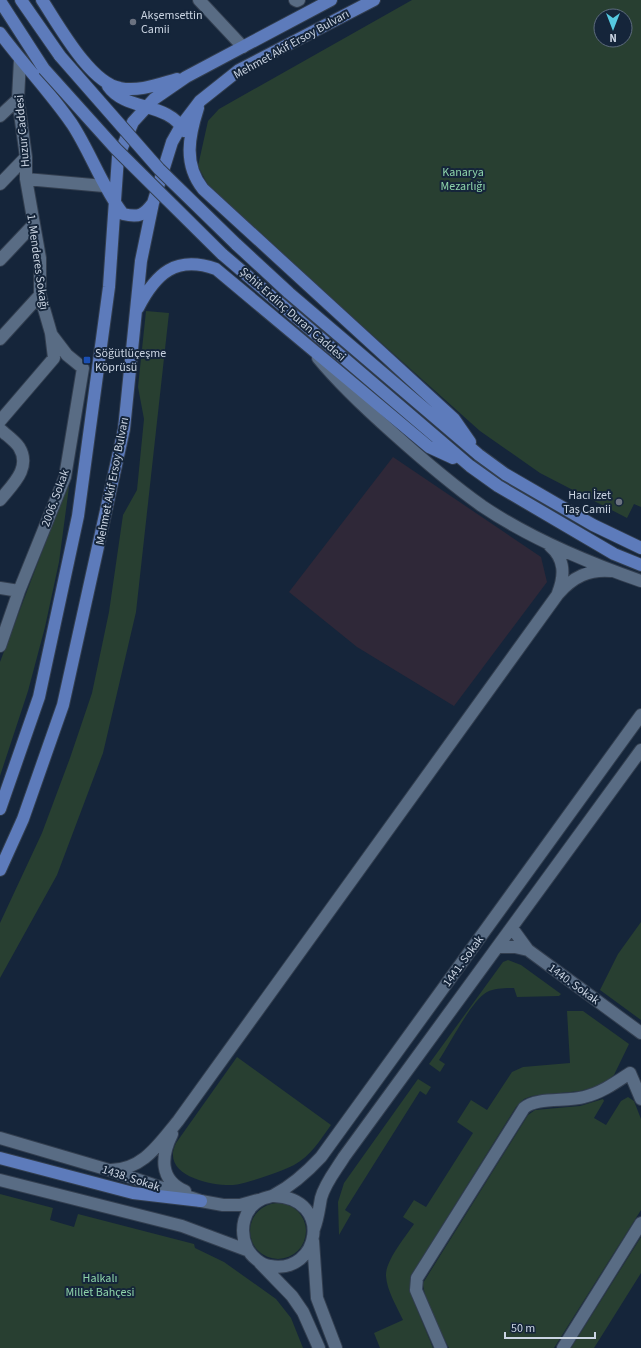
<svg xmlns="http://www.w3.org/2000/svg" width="641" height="1348" font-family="'Source Sans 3',sans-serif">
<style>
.education{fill:#2f2838}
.green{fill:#283f31;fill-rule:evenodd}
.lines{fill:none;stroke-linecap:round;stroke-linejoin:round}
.minor-casing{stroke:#323e4f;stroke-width:14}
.major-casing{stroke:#323e4f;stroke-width:14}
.minor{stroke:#596c84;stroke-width:12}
.major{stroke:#5d7bbb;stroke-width:12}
.major-bridge-casing{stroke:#323e4f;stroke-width:14;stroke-linecap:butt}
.major-bridge{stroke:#5d7bbb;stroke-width:12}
.worship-dot{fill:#6b7280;stroke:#15253a;stroke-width:1.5}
.transit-dot{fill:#1a4fb4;stroke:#15253a;stroke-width:1.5}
.labels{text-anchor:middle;stroke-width:4;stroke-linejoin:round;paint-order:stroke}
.poi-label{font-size:12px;fill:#cad4e2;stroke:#15253a;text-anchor:start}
.street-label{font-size:12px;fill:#cad4e2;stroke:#15253a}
.park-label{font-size:12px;fill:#8ed4aa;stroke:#15253a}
</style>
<rect width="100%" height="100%" fill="#15253a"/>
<!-- education -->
<path class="education" d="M 393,457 L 541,557 L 547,582 L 454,706 L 357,647 L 289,592 Z"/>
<!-- green -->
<path class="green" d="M 412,0 L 641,0 L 641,507 L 634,504 L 627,518 L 540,473 L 480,431 L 211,191 L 198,166 L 208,121 L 219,109 ZM 601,16 L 625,16 L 625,40 L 601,40 Z
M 146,311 L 169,313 L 136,612 L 103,753 L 57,875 L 0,978 L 0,923 L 42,833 L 70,758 L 92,693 L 109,612 L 123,515 L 137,490 L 144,419 L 138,387 Z
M 67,486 L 69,487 L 59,562 L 45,627 L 28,691 L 0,776 L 0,662 Z
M 641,922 L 641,1020 L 600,990 L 618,954 Z
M 508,960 L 521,965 L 561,994 L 559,996 L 517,997 L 514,988 C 505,988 495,988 487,992 C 471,1001 450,1044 439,1060 L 445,1064 L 440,1072 L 429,1064 L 503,962 Z
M 567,1011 L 583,1011 L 629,1044 L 614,1075 L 602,1085 L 580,1091 L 532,1096 L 524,1099 L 516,1107 L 410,1277 L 410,1292 L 433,1348 L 380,1348 L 374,1333 L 403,1320 C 397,1307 387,1291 386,1276 C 385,1261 406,1236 414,1224 L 403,1217 L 414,1200 L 426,1207 L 473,1133 L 457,1122 L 471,1100 L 487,1110 L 512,1072 L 523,1067 L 570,1063 Z
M 237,1057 L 331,1125 C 320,1140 311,1156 294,1165 C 283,1171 245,1184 233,1185 C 210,1186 160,1175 176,1143 Z
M 418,1079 L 431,1087 L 426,1095 L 420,1091 L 345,1210 L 351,1214 L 339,1235 L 338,1202 L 344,1183 Z
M 628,1097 L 634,1101 L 641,1119 L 641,1210 L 554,1348 L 449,1348 C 442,1333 423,1298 423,1283 L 528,1115 L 535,1110 L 580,1106 L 603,1099 L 604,1101 L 594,1118 L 606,1125 L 621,1101 Z
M 0,1194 L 53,1208 L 50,1220 L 74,1227 L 78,1214 L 194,1244 L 195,1248 L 224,1262 L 276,1299 L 291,1318 L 303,1348 L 0,1348 Z
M250 1231a28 28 0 1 1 56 0a28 28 0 1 1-56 0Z
M 641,1237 L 641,1273 L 594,1348 L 571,1348 Z"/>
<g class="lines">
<defs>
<path id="minor" d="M 199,0 L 243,47
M 295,0 L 297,1 L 299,0
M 0,116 L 18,99
M 26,179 L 104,186
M 0,184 L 26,157
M 0,260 L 33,225
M 0,339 L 40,295
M 318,358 C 341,386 366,409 393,433 C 422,459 451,484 482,506 C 531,539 586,562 641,581
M 0,421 L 54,358 L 51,333 L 40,295 L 40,258 L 26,179 L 26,157 L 18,99 L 20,60
M 0,429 C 6,435 14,440 19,447 C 32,468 12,485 0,500
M 550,546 C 565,559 565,575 558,593
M 0,588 L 19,591
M 0,646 L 19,591 L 65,477 L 83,368 L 67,355 L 51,334
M 512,928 L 528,950 L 641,1033
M 498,947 L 515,947 L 528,950
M 172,1134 C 161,1156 159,1180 185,1191
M 0,1138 L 109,1170 L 201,1201 L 223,1205 L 240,1205 L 258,1200
M 109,1170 C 142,1171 159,1144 178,1121 L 558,594 C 573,577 589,569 611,571
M 0,1180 L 182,1226 L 249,1251
M 274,1196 C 334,1198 320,1275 270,1266 C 261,1265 251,1256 247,1248 C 239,1230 243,1208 262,1199 C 266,1197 271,1197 274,1195 C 291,1186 308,1171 321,1157 L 641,715
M 314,1229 C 318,1219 319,1209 321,1198 C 325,1183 336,1170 344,1157 L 641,750
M 313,1241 L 317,1298 L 336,1348
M 260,1263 L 292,1296 L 303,1312 L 319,1348
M 441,1348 L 416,1290 L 417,1278 L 524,1108 C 536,1097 567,1102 584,1097 C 601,1093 615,1083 630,1073 L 641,1099
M 563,1348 L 641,1223"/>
<path id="major" d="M 21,0 L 60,56
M 42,0 C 58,24 90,83 120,88 C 139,92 159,84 177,79
M 0,1 L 44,69
M 0,33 C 23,64 50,92 72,124 C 91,153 102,187 123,214 C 139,218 144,215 153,203
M 108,86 C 126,112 168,101 184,131
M 198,108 C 189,136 183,164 203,189 L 454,419 L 470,442
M 236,244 L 289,293 L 479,455 L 505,474 L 593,525 L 641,548
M 222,254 L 470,466 L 498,486 L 614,554 L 641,565
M 138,308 C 156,273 176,255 216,269 L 429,447 L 453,458
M 0,809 L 39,697 L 78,516 L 109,287 L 118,157 L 133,122 L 154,99 L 186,77 L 331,0
M 0,870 L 23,819 L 63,705 L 124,429 L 141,261 L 153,203 L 172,142 L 181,126 L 200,101 L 239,70 L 374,0
M 0,1158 L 133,1193 L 201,1201"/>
</defs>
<!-- minor casing -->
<use href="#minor" class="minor-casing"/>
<!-- major casing -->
<use href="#major" class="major-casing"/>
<!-- minor -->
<use href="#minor" class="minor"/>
<!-- major -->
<use href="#major" class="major"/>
<defs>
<path id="major-bridge" d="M 60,56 L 159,169 L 236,244
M 44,69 L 116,149 L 222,254"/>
</defs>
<!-- major-bridge casing -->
<use href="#major-bridge" class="major-bridge-casing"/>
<!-- major-bridge -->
<use href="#major-bridge" class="major-bridge"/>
</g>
<!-- markers -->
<g class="worship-dot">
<circle cx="133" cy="22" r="4"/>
<circle cx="619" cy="502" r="4"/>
</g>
<rect class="transit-dot" x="83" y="356" width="8" height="8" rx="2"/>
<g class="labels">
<!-- poi labels -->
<g class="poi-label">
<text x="141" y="19">Akşemsettin<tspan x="141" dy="14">Camii</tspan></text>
<text x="95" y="357">Söğütlüçeşme<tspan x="95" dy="14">Köprüsü</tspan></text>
<text x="611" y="499" text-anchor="end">Hacı İzet<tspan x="611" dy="14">Taş Camii</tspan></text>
</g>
<!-- street labels -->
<g class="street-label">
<text transform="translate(291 44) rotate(-29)" y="4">Mehmet Akif Ersoy Bulvarı</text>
<text transform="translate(22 131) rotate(-95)" y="4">Huzur Caddesi</text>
<text transform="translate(38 262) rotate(82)" y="4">1. Menderes Sokağı</text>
<text transform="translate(293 314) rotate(41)" y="4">Şehit Erdinç Duran Caddesi</text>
<text transform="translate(112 481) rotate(-79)" y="4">Mehmet Akif Ersoy Bulvarı</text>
<text transform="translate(55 498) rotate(-70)" y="4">2006. Sokak</text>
<text transform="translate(463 961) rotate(-54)" y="4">1441. Sokak</text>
<text transform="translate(574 984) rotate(36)" y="4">1440. Sokak</text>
<text transform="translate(131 1178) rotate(18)" y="4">1438. Sokak</text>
</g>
<!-- park labels -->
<g class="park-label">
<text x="463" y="176">Kanarya<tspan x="463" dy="14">Mezarlığı</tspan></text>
<text x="100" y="1282">Halkalı<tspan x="100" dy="14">Millet Bahçesi</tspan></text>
</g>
</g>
<!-- north arrow -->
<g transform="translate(613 28) rotate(180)"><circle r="19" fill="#15253a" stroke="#5d6b7d"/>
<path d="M0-3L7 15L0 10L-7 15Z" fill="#56c9e1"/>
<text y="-6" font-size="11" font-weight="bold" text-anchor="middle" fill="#cad4e2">N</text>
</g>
<!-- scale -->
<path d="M505 1332v6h90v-6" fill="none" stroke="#cad4e2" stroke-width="2"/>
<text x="511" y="1332" font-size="12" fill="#cad4e2" stroke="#15253a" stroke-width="3" paint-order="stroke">50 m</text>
</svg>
